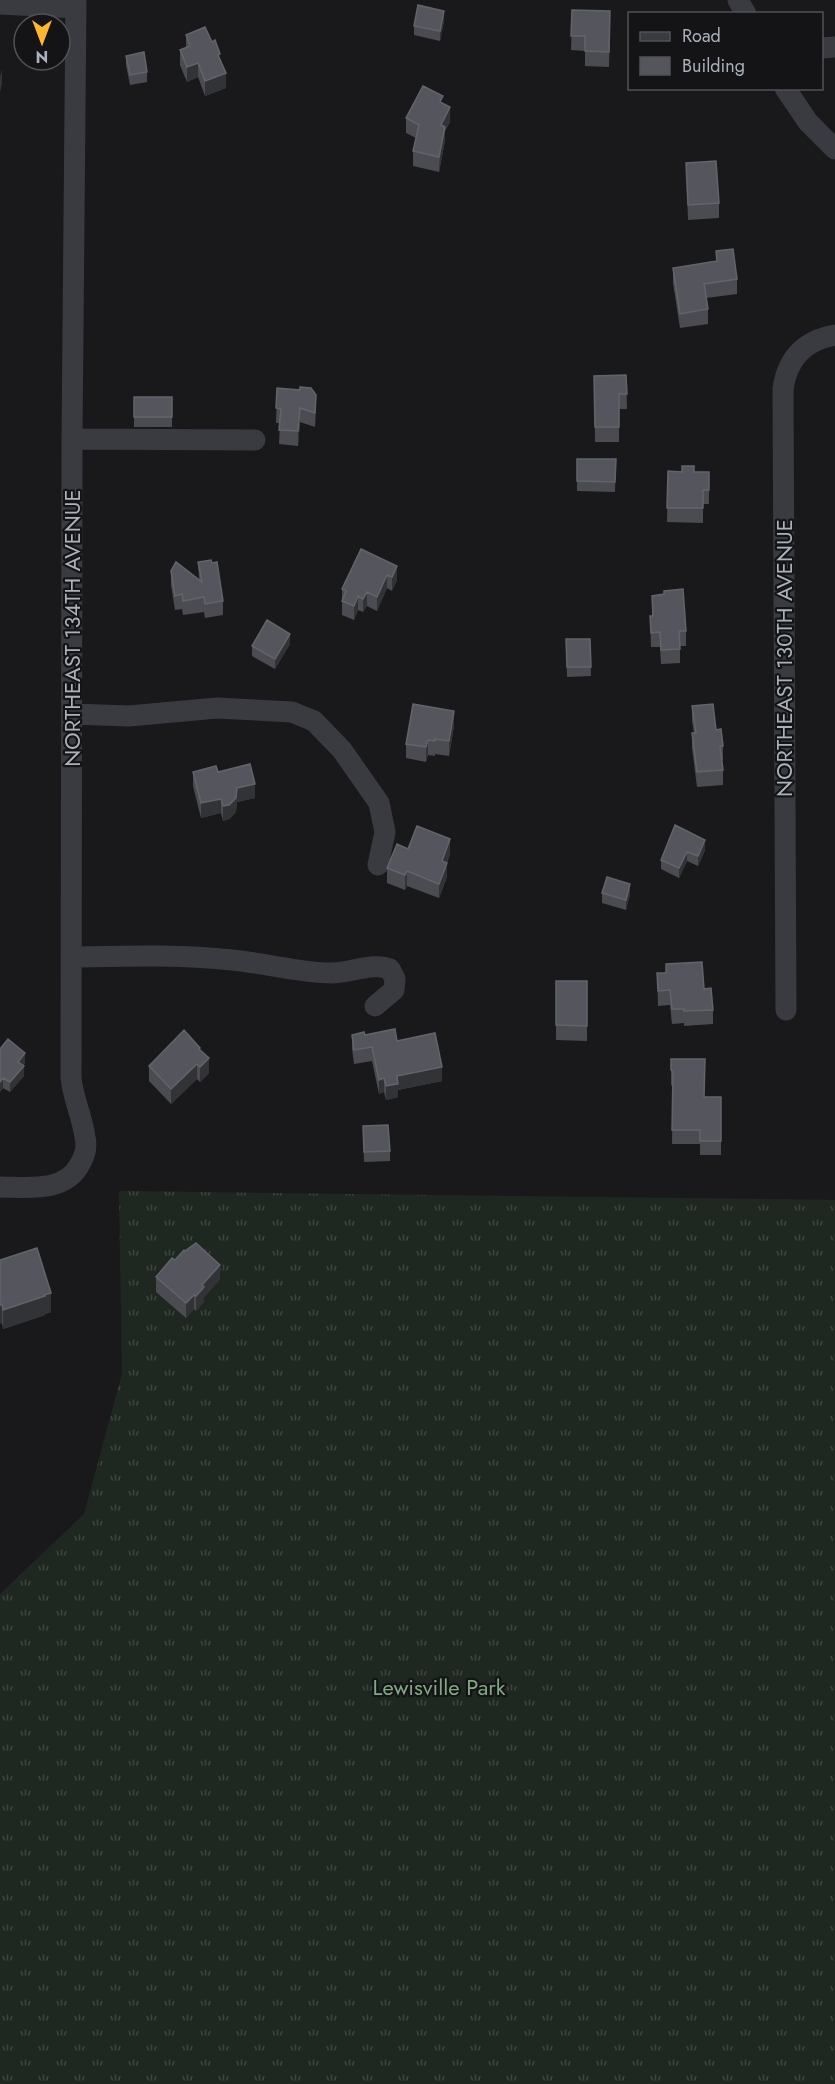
<svg xmlns="http://www.w3.org/2000/svg" width="835" height="2084" font-family="Jost,sans-serif">
<style>
.grass{fill:url(#grass-tufts)}
.lines{fill:none;stroke-linecap:round;stroke-linejoin:round}
.minor{stroke:#3a3b41;stroke-width:21}
.wall{fill:#4a4c51}
.shaded-wall{fill:#323337}
.building{fill:#55565d;stroke:#62646c;stroke-width:1.5}
.labels{text-anchor:middle;stroke-width:4.5;stroke-linejoin:round;paint-order:stroke}
.street-label{font-size:22px;fill:#abb0bd;stroke:#141417}
.park-label{font-size:22px;fill:#80a982;stroke:#141417}
</style>
<defs>
<pattern id="grass-tufts" width="24" height="20" patternUnits="userSpaceOnUse" patternTransform="scale(1.5)"><rect width="24" height="20" fill="#1f2820"/><path d="M3 7l-1-3M5 7V3M7 7l1-3M15 17l-1-3M17 17v-4M19 17l1-3" fill="none" stroke="#3d453e"/></pattern>
</defs>
<rect width="100%" height="100%" fill="#19191c"/>
<!-- grass -->
<path class="grass" d="M 119,1191 L 835,1200 L 835,2084 L 0,2084 L 0,1594 L 84,1514 L 122,1374 Z"/>
<g class="lines">
<!-- minor -->
<path class="minor" d="M 738,0 L 746,14
M 0,4 L 76,8
M 822,48 L 835,47
M 785,88 L 808,122 L 835,149
M 72,439 L 255,440
M 72,714 L 129,716 L 217,708 L 292,712 L 314,721 L 342,750 L 379,803 L 385,832 L 378,865
M 71,957 C 125,956 178,954 232,960 C 264,963 301,973 332,973 C 351,973 373,962 390,969 L 395,979 L 394,990 L 375,1006
M 786,1010 L 783,389 C 787,359 804,340 835,335
M 0,1187 C 28,1187 65,1193 80,1164 C 85,1156 87,1146 85,1137 C 82,1116 73,1098 71,1078 L 72,439 L 76,0"/>
</g>
<!-- wall -->
<path class="wall" d="M 572,10 L 610,25 L 609,67 L 585,66 L 585,51 L 571,50 Z
M 444,21 L 440,41 L 414,35 L 414,26 Z
M 186,35 L 220,60 L 226,88 L 205,96 L 198,77 L 187,82 L 180,65 L 180,50 L 186,48 Z
M 126,56 L 147,72 L 147,82 L 130,85 L 126,65 Z
M 443,103 L 450,122 L 445,131 L 445,141 L 439,172 L 413,166 L 413,151 L 416,138 L 406,133 L 406,118 Z
M 686,163 L 719,203 L 719,218 L 688,220 Z
M 716,251 L 737,279 L 737,294 L 706,298 L 708,309 L 708,324 L 680,328 L 673,283 L 673,268 L 716,262 Z
M 626,375 L 627,409 L 619,409 L 619,442 L 595,442 L 594,376 Z
M 277,388 L 316,410 L 315,427 L 300,422 L 298,446 L 279,444 L 280,423 L 276,423 Z
M 134,397 L 172,397 L 172,427 L 134,427 Z
M 577,459 L 616,459 L 615,492 L 577,491 Z
M 668,471 L 709,472 L 709,504 L 703,504 L 703,523 L 667,522 Z
M 361,549 L 397,580 L 392,591 L 387,588 L 377,611 L 367,606 L 363,612 L 358,610 L 354,620 L 342,615 L 342,589 Z
M 198,562 L 223,601 L 223,615 L 205,618 L 204,612 L 183,615 L 182,609 L 175,610 L 171,585 L 171,571 L 199,579 Z
M 664,594 L 686,631 L 686,646 L 680,646 L 680,663 L 661,664 L 660,647 L 651,647 L 650,616 L 652,616 L 652,596 Z
M 566,639 L 590,639 L 591,676 L 567,677 Z
M 290,644 L 275,669 L 252,656 L 252,646 Z
M 692,706 L 716,730 L 723,746 L 723,760 L 722,760 L 723,770 L 723,785 L 697,787 L 692,748 L 692,733 L 694,733 L 692,721 Z
M 454,726 L 449,756 L 435,754 L 435,756 L 428,755 L 426,762 L 406,758 L 406,744 Z
M 193,772 L 218,772 L 255,798 L 237,802 L 236,812 L 229,819 L 223,821 L 221,813 L 201,818 L 193,786 Z
M 675,825 L 705,850 L 698,866 L 687,861 L 679,878 L 661,869 L 661,860 Z
M 450,854 L 447,863 L 447,877 L 439,898 L 407,886 L 405,890 L 387,883 L 387,868 Z
M 602,893 L 630,894 L 626,910 L 602,903 Z
M 666,964 L 704,989 L 713,1010 L 713,1024 L 684,1026 L 684,1023 L 672,1024 L 670,1005 L 658,1006 L 657,973 L 666,973 Z
M 556,981 L 587,981 L 587,1041 L 556,1040 Z
M 352,1035 L 365,1035 L 397,1041 L 442,1081 L 398,1090 L 398,1097 L 386,1100 L 384,1092 L 379,1094 L 372,1061 L 354,1064 L 352,1049 Z
M 0,1049 L 25,1063 L 23,1065 L 24,1076 L 10,1092 L 3,1088 L 0,1092 Z
M 200,1050 L 209,1073 L 200,1082 L 197,1079 L 171,1104 L 149,1081 L 149,1066 Z
M 671,1059 L 705,1097 L 721,1097 L 721,1155 L 700,1155 L 700,1144 L 672,1144 L 673,1087 L 671,1085 Z
M 363,1126 L 390,1151 L 390,1161 L 364,1162 Z
M 0,1260 L 51,1312 L 45,1314 L 45,1315 L 3,1329 L 2,1323 Z
M 175,1260 L 220,1279 L 204,1297 L 204,1302 L 196,1311 L 194,1309 L 186,1318 L 156,1292 L 156,1277 Z"/>
<!-- shaded-wall -->
<path class="shaded-wall" d="M 444,11 L 444,21 L 440,41 L 440,31 Z
M 198,63 L 198,77 L 187,82 L 187,67 Z
M 2,69 L 2,84 L 0,92 L 0,77 Z
M 226,73 L 226,88 L 205,96 L 205,81 Z
M 450,107 L 450,122 L 445,131 L 445,141 L 439,172 L 441,125 Z
M 316,395 L 316,410 L 315,427 L 315,413 Z
M 300,408 L 300,422 L 298,446 L 298,431 Z
M 397,566 L 397,580 L 392,591 L 392,577 Z
M 387,575 L 387,588 L 377,611 L 377,597 Z
M 367,592 L 367,606 L 363,612 L 363,599 Z
M 358,596 L 358,610 L 354,620 L 354,606 Z
M 290,634 L 290,644 L 275,669 L 275,659 Z
M 454,711 L 454,726 L 449,756 L 449,741 Z
M 428,740 L 428,755 L 426,762 L 426,747 Z
M 255,784 L 255,798 L 237,802 L 236,812 L 229,819 L 223,821 L 223,806 L 237,788 Z
M 221,799 L 221,813 L 201,818 L 201,803 Z
M 450,839 L 450,854 L 442,875 L 442,861 Z
M 705,840 L 705,850 L 698,866 L 698,856 Z
M 687,852 L 687,861 L 679,878 L 679,868 Z
M 447,863 L 447,877 L 439,898 L 439,884 Z
M 407,871 L 407,886 L 405,890 L 405,875 Z
M 630,884 L 630,894 L 626,910 L 626,900 Z
M 25,1053 L 25,1063 L 18,1071 L 18,1062 Z
M 209,1058 L 209,1073 L 200,1082 L 200,1067 Z
M 197,1064 L 197,1079 L 171,1104 L 171,1089 Z
M 24,1066 L 24,1076 L 10,1092 L 10,1082 Z
M 442,1067 L 442,1081 L 398,1090 L 398,1097 L 386,1100 L 386,1086 L 397,1076 Z
M 3,1078 L 3,1088 L 0,1092 L 0,1082 Z
M 384,1078 L 384,1092 L 379,1094 L 379,1080 Z
M 220,1265 L 220,1279 L 204,1297 L 204,1302 L 196,1311 L 196,1296 L 202,1285 Z
M 51,1293 L 51,1312 L 45,1314 L 45,1315 L 3,1329 L 3,1310 Z
M 194,1295 L 194,1309 L 186,1318 L 186,1303 Z
M 2,1304 L 2,1323 L 0,1324 L 0,1305 Z"/>
<!-- building -->
<path class="building" d="M 418,5 L 444,11 L 440,31 L 414,26 Z
M 572,10 L 610,11 L 609,52 L 585,51 L 585,36 L 571,36 Z
M 205,27 L 212,42 L 215,40 L 220,54 L 218,55 L 226,73 L 205,81 L 198,63 L 187,67 L 180,50 L 190,46 L 186,35 Z
M 144,52 L 147,72 L 130,75 L 126,56 Z
M 423,86 L 443,96 L 440,102 L 450,107 L 441,125 L 445,127 L 439,157 L 413,151 L 419,125 L 406,118 Z
M 716,161 L 719,203 L 688,205 L 686,163 Z
M 733,249 L 737,279 L 704,284 L 708,309 L 680,314 L 673,268 L 717,261 L 716,251 Z
M 626,375 L 627,394 L 619,394 L 619,427 L 595,427 L 594,376 Z
M 300,387 L 311,388 L 316,395 L 315,413 L 300,408 L 298,431 L 279,430 L 281,409 L 276,408 L 277,388 L 300,390 Z
M 134,397 L 172,397 L 172,417 L 134,417 Z
M 577,459 L 616,459 L 615,482 L 577,481 Z
M 682,466 L 694,466 L 694,472 L 709,472 L 709,490 L 703,490 L 703,508 L 667,508 L 668,471 L 682,472 Z
M 361,549 L 397,566 L 392,577 L 387,575 L 377,597 L 367,592 L 363,599 L 358,596 L 354,606 L 342,601 L 346,591 L 342,589 Z
M 211,560 L 212,563 L 217,562 L 223,601 L 205,604 L 204,597 L 183,601 L 182,594 L 175,596 L 171,571 L 176,562 L 202,582 L 198,562 Z
M 683,589 L 686,631 L 679,631 L 680,649 L 661,650 L 660,632 L 651,633 L 650,616 L 653,616 L 652,596 L 664,594 L 664,591 Z
M 267,620 L 290,634 L 275,659 L 252,646 Z
M 566,639 L 590,639 L 591,667 L 567,667 Z
M 413,704 L 454,711 L 449,741 L 435,739 L 435,741 L 428,740 L 426,747 L 406,744 Z
M 713,704 L 716,730 L 721,729 L 723,746 L 720,746 L 723,770 L 697,772 L 692,733 L 696,733 L 692,706 Z
M 250,764 L 255,784 L 237,788 L 236,798 L 229,805 L 223,806 L 221,799 L 201,803 L 193,772 L 216,766 L 218,772 Z
M 675,825 L 705,840 L 698,856 L 687,852 L 679,868 L 661,860 Z
M 417,826 L 450,839 L 442,861 L 447,863 L 439,884 L 407,871 L 405,875 L 387,868 L 397,844 L 408,849 Z
M 607,877 L 630,884 L 626,900 L 602,893 Z
M 702,962 L 704,989 L 711,988 L 713,1010 L 684,1011 L 684,1009 L 672,1009 L 670,990 L 658,991 L 657,973 L 666,973 L 666,964 Z
M 556,981 L 587,981 L 587,1026 L 556,1025 Z
M 395,1029 L 397,1041 L 435,1033 L 442,1067 L 397,1076 L 398,1084 L 386,1086 L 384,1078 L 379,1080 L 372,1047 L 354,1050 L 352,1035 L 364,1032 L 365,1035 Z
M 184,1030 L 200,1048 L 199,1049 L 209,1058 L 200,1067 L 197,1064 L 171,1089 L 149,1066 Z
M 8,1039 L 25,1053 L 18,1062 L 24,1066 L 10,1082 L 3,1078 L 0,1082 L 0,1049 Z
M 671,1059 L 705,1059 L 704,1097 L 721,1097 L 721,1141 L 700,1141 L 700,1130 L 672,1130 L 673,1072 L 671,1070 Z
M 388,1125 L 390,1151 L 364,1152 L 363,1126 Z
M 196,1243 L 220,1265 L 202,1285 L 204,1287 L 196,1296 L 194,1295 L 186,1303 L 156,1277 L 172,1258 L 175,1260 L 184,1250 L 185,1251 Z
M 37,1248 L 51,1293 L 44,1295 L 45,1296 L 3,1310 L 2,1304 L 0,1305 L 0,1260 Z"/>
<g class="labels">
<!-- street labels -->
<g class="street-label">
<text transform="translate(72 628) rotate(-90)" y="8">NORTHEAST 134TH AVENUE</text>
<text transform="translate(784 658) rotate(-90)" y="8">NORTHEAST 130TH AVENUE</text>
</g>
<!-- park labels -->
<g class="park-label">
<text x="439" y="1695">Lewisville Park</text>
</g>
</g>
<!-- legend -->
<rect x="628" y="12" width="195" height="78" fill="#141417" stroke="#505259" stroke-width="1.5"/>
<rect x="640" y="32" width="30" height="9" fill="#3a3b41" stroke="#505259" stroke-width="1.5"/>
<text x="682" y="42" font-size="18" fill="#abb0bd">Road</text>
<rect x="640" y="57" width="30" height="18" fill="#55565d" stroke="#505259" stroke-width="1.5"/>
<text x="682" y="72" font-size="18" fill="#abb0bd">Building</text>
<!-- north arrow -->
<g transform="translate(42 42) rotate(180)"><circle r="28" fill="#141417" stroke="#505259" stroke-width="1.5"/>
<path d="M0-4.5L10 22L0 15L-10 22Z" fill="#ffb72e"/>
<text y="-9" font-size="16" font-weight="bold" text-anchor="middle" fill="#abb0bd">N</text>
</g>
</svg>
